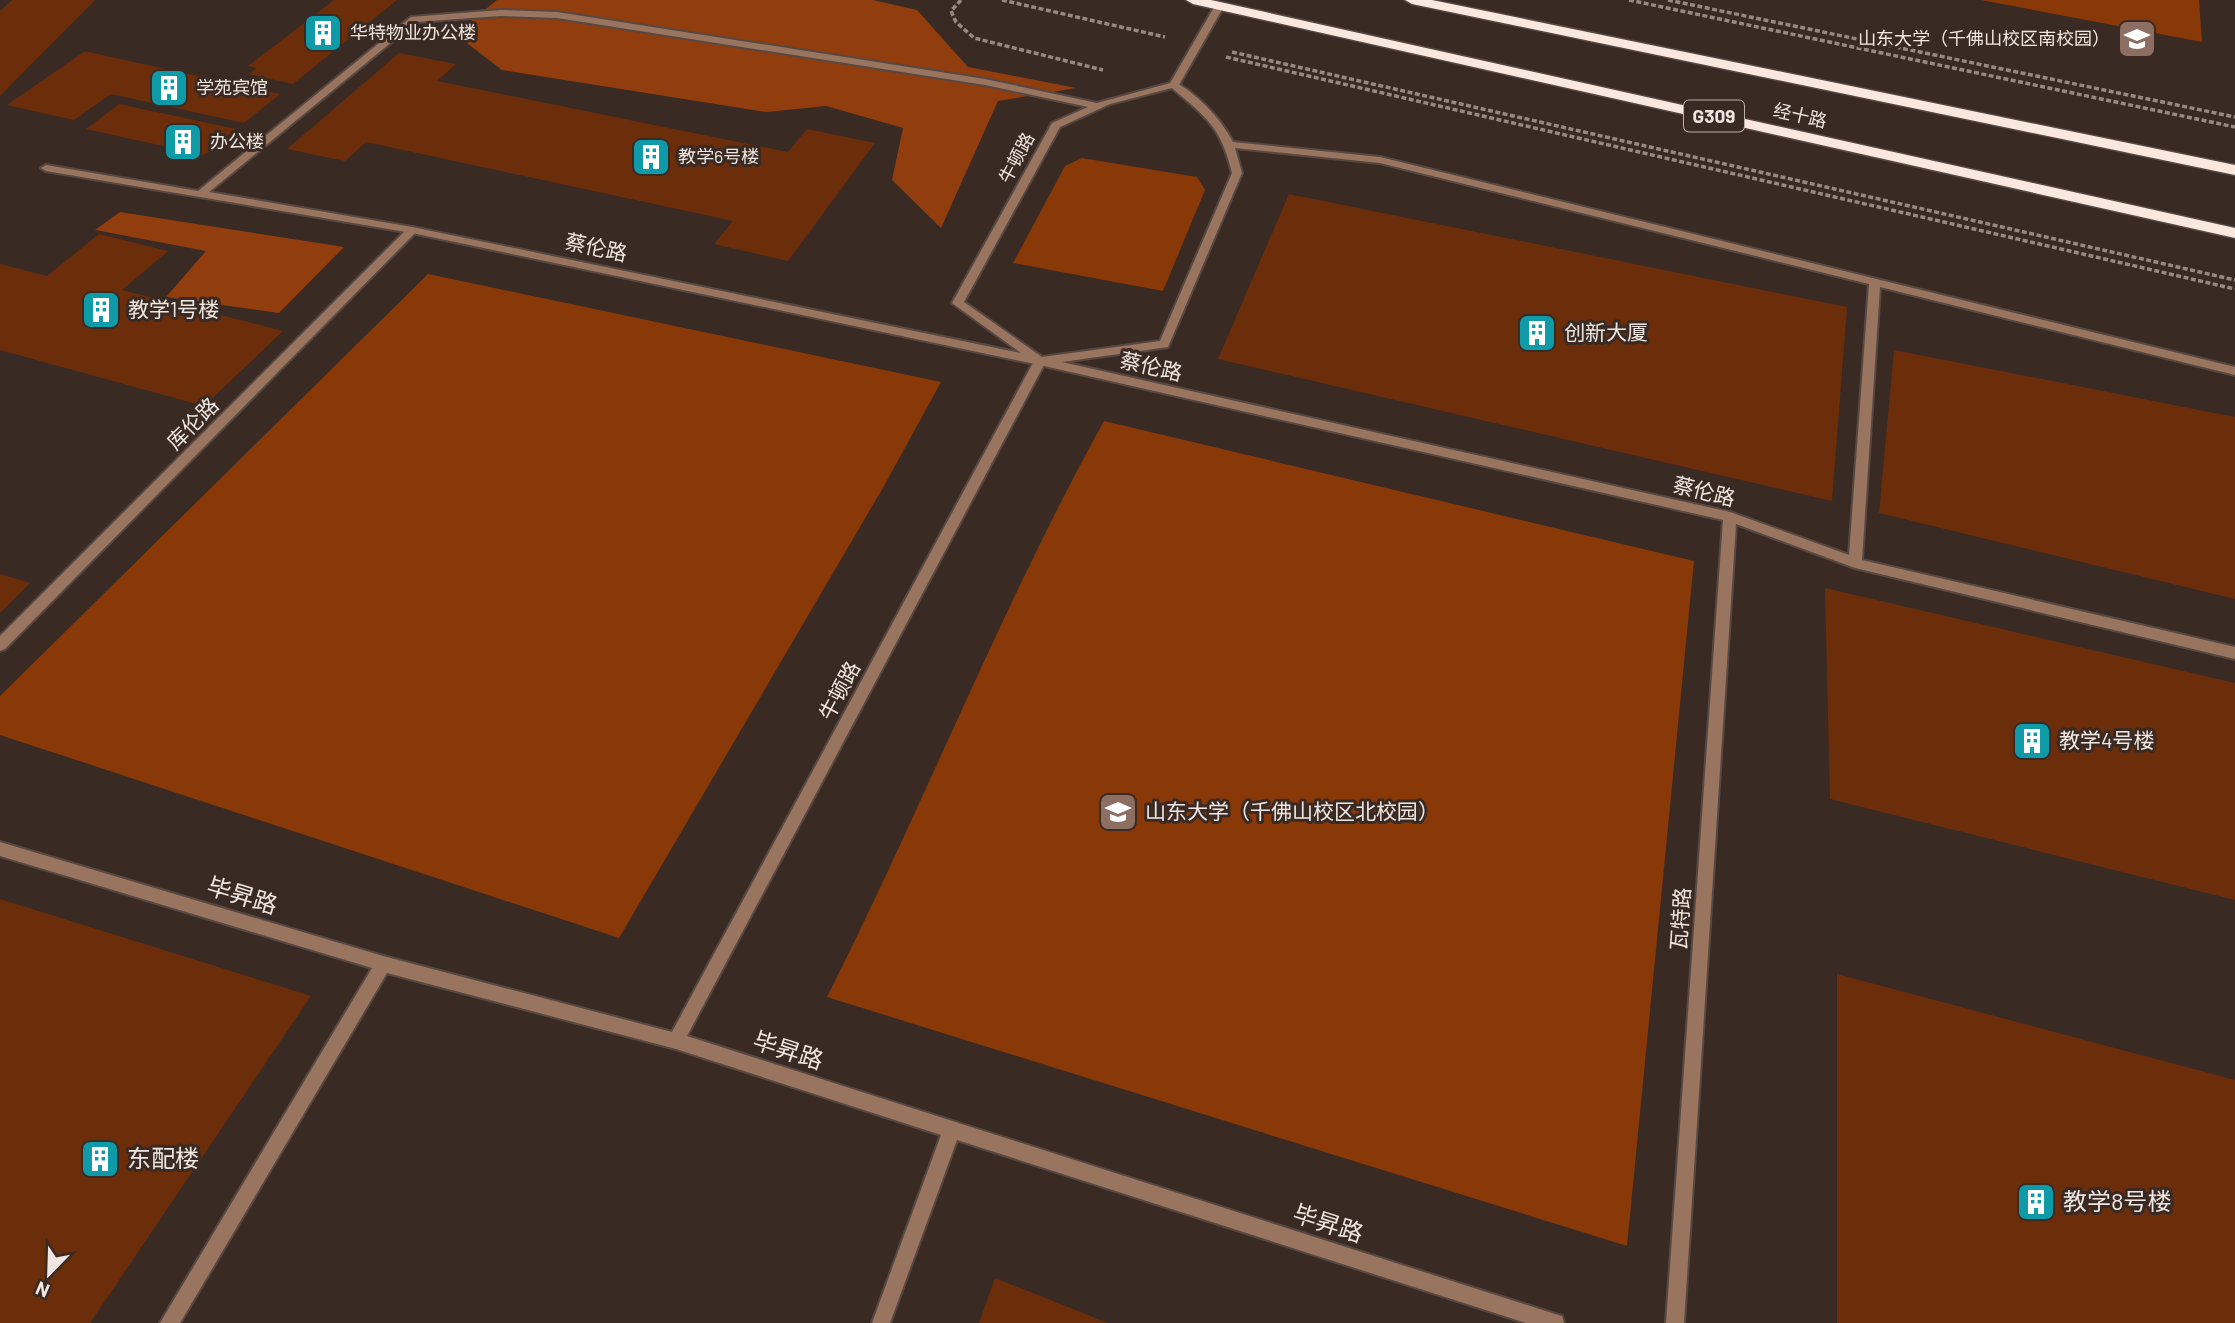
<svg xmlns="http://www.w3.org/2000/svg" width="2235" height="1323" font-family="Barlow,'Noto Sans SC',sans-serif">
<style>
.green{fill:#893808}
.forest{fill:#913d0e}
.building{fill:#6c2d0a}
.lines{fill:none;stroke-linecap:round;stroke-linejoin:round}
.lane-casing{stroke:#574842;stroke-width:4}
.street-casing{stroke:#574842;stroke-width:4}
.highway-casing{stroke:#574842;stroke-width:3}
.path{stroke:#968984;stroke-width:3.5;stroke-dasharray:5 2.5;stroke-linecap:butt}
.lane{fill:#99745f;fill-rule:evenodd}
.street{fill:#99745f;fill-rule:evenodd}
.highway{fill:#fae7dd;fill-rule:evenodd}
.labels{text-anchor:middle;stroke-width:6;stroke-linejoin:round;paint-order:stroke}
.far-poi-label{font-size:18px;fill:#f0e6e1;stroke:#3a2a24;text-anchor:start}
.far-street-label{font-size:18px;fill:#f0e6e1;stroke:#3a2a24}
.shield{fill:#3a2a24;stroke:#b9aea8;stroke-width:2}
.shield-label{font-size:19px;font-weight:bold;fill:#f0e6e1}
.street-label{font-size:21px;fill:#f0e6e1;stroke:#3a2a24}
.poi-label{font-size:21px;fill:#f0e6e1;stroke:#3a2a24;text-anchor:start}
.near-street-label{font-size:24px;fill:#f0e6e1;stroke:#3a2a24}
.near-poi-label{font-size:24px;fill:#f0e6e1;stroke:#3a2a24;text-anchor:start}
</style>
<rect width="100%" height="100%" fill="#3a2a24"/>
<!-- green -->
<path class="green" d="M 1981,0 L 2199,0 L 2202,42 Z
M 1082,158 L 1197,177 L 1205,190 L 1163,291 L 1013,263 L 1065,166 Z
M 428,274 L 941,382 L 884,486 L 619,938 L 0,735 L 0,696 Z
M 1104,421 L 1694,561 L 1627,1246 L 827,997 C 923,807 1001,607 1104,421 Z"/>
<!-- forest -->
<path class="forest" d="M 497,0 L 873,0 L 917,10 L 968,67 L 1076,88 L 998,101 L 941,228 L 892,180 L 903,128 L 826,106 L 766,112 L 502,70 L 455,34 Z
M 120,212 L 344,247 L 279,313 L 166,297 L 206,251 L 95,230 Z"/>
<!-- building -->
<path class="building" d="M 12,0 L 95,0 L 0,96 L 0,11 Z
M 334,0 L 397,0 L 293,84 L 249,74 L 257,68 L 248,66 Z
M 85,51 L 102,55 L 280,94 L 244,123 L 111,94 L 74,120 L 7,105 Z
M 399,53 L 456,64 L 437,81 L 788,152 L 807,129 L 875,143 L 788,261 L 714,244 L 733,221 L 366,142 L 345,161 L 287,149 Z
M 119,104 L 236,129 L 204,155 L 86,129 Z
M 1289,194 L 1847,307 L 1832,501 L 1218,359 Z
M 99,234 L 168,251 L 122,290 L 283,331 L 204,406 L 0,350 L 0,264 L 47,276 Z
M 1894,350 L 2235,417 L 2235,599 L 1879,513 Z
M 0,574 L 30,583 L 0,613 Z
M 1825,588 L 2235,683 L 2235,900 L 1830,799 Z
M 0,899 L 311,996 L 90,1323 L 0,1323 Z
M 1837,974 L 2235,1080 L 2235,1323 L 1837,1323 Z
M 995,1278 L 1108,1323 L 979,1323 Z"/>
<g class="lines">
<defs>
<path id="lane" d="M 500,10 L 557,12 L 985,79 L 1097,103 L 1174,82 C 1196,92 1222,120 1233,142 L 1380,157 L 2235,367 L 2235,375 L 1880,287 L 1862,560 L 2235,647 L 2235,659 L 1855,568 L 1736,524 L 1684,1323 L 1666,1323 L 1723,520 L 1040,365 L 412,233 L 46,171 L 41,168 L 46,165 L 198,191 L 411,17 ZM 500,16 L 557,18 L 985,85 L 1088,107 L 1052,123 L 952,303 L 1021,353 L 412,227 L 209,192 L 416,22 ZM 1172,88 C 1207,118 1221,127 1232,173 L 1160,341 L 1042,357 L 964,302 L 1060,127 L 1110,104 ZM 1235,148 L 1380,163 L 1869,284 L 1849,555 L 1730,512 L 1062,362 L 1168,347 L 1242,173 Z"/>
<path id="street" d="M 1216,4 L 1224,6 L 1179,85 L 1171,87 L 1169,85 Z
M 412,227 L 417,230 L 416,232 L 5,649 L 0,651 L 0,636 L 408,228 Z
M 1040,357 L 1046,361 L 687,1036 L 1555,1314 L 1562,1316 L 1564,1323 L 1526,1323 L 957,1140 L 890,1323 L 872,1323 L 941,1135 L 676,1049 L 387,973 L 180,1323 L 160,1323 L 372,968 L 0,856 L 0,842 L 383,956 L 672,1032 L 1034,361 Z"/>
<path id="highway" d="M 1186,0 L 1211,0 L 2235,228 L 2235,238 L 1193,4 Z
M 1405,0 L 1432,0 L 2235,165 L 2235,175 L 1412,4 Z"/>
</defs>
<!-- lane casing -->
<use href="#lane" class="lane-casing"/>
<!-- street casing -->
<use href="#street" class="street-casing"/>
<!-- highway casing -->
<use href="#highway" class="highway-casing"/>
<!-- path -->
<path class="path" d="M 961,0 L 951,11 L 956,22 L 974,38 L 1103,70
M 1002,0 L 1165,37
M 1629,0 L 2235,127
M 1668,0 L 2235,117
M 1232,52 L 2235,280
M 1226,57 L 2235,289"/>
<!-- lane -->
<use href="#lane" class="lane"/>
<!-- street -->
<use href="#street" class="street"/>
<!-- highway -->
<use href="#highway" class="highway"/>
</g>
<!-- icons -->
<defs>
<symbol id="building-square" viewBox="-11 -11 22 22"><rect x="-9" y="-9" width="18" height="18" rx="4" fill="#0f9aa8" stroke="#3a2a24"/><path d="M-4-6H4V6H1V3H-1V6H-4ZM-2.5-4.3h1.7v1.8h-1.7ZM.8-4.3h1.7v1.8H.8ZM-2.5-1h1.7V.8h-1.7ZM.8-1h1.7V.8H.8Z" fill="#fff"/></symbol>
<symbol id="university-square" viewBox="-11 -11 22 22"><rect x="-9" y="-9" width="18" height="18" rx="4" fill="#8d6e63" stroke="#3a2a24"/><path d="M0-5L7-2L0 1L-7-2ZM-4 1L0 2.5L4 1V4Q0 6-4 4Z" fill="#fff"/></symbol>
</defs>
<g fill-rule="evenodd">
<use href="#building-square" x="301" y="11" width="44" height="44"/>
<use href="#university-square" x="2115" y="17" width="44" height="44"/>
<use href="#building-square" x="147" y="66" width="44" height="44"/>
<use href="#building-square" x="161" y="120" width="44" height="44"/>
<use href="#building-square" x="629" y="135" width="44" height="44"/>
<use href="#building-square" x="79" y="288" width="44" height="44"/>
<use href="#building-square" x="1515" y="311" width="44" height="44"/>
<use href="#building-square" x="2010" y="719" width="44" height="44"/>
<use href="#university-square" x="1096" y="790" width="44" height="44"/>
<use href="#building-square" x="78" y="1137" width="44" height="44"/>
<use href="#building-square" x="2014" y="1180" width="44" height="44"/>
</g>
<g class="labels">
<!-- far-poi labels -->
<g class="far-poi-label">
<text x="350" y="39">华特物业办公楼</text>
<text x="2110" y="45" text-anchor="end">山东大学（千佛山校区南校园）</text>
<text x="196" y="94">学苑宾馆</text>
<text x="210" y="148">办公楼</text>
<text x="678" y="163">教学6号楼</text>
</g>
<!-- far-street labels -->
<g class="far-street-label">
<text transform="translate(1800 116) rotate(13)" y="6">经十路</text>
<text transform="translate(1017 158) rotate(-62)" y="6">牛顿路</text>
</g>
<!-- shield labels -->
<rect class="shield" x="1684" y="100.5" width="60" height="31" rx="5"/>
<g class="shield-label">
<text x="1714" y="123">G309</text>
</g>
<!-- street labels -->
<g class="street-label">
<text transform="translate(596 248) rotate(12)" y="7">蔡伦路</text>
<text transform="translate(1151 367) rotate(13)" y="7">蔡伦路</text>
<text transform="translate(193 424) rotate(-45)" y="7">库伦路</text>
<text transform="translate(1704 492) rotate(14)" y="7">蔡伦路</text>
<text transform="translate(840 691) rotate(-62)" y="7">牛顿路</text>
<text transform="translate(1681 919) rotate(-86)" y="7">瓦特路</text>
</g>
<!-- poi labels -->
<g class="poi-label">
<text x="128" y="317">教学1号楼</text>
<text x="1564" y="340">创新大厦</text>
<text x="2059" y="748">教学4号楼</text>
<text x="1145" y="819">山东大学（千佛山校区北校园）</text>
</g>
<!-- near-street labels -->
<g class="near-street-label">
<text transform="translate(242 896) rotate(17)" y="8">毕昇路</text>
<text transform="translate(788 1051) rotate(18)" y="8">毕昇路</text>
<text transform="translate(1328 1224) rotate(18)" y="8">毕昇路</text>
</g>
<!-- near-poi labels -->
<g class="near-poi-label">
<text x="127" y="1167">东配楼</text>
<text x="2063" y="1210">教学8号楼</text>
</g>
</g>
<!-- north arrow -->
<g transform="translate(49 1274) rotate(203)" stroke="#3a2a24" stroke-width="5" paint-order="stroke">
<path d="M0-5L12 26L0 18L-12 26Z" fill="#f0e6e1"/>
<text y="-10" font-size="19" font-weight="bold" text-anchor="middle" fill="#f0e6e1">N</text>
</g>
</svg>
